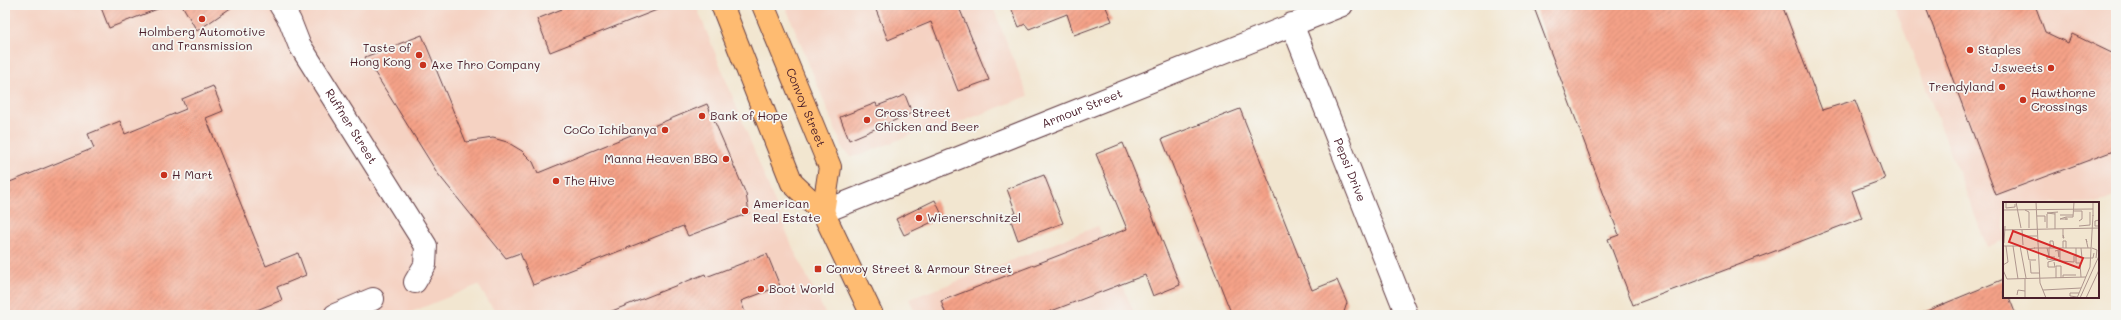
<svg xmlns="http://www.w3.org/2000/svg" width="2121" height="320" font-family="Mali,sans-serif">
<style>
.built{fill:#f5d2c2}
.building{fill:url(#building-hatch)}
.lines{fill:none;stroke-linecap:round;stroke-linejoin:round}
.minor-casing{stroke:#633d44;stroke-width:24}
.major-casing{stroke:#633d44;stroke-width:24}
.minor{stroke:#fff;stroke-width:22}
.major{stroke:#febb71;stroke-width:22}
.poi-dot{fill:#c8321e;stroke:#f6f6f2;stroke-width:1.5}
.labels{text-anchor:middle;stroke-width:3.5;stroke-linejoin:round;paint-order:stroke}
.poi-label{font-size:12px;fill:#4a1f2b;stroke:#f6f6f2;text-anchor:start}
.street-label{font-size:12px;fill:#4a1f2b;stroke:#f6f6f2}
.inset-road{fill:none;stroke:#af968e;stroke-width:1}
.view{fill:#d62828;fill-opacity:0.15;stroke:#d62828;stroke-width:2}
.inset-edge{fill:none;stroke:#4a1f2b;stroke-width:2}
</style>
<defs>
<pattern id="building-hatch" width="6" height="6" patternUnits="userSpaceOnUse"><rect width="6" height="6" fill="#f5a288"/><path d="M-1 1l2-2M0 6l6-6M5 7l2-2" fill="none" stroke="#c8836f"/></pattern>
</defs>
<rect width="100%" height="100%" fill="#f6f6f2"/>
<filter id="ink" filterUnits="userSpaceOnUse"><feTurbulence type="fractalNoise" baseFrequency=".025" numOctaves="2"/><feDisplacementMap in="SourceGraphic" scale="8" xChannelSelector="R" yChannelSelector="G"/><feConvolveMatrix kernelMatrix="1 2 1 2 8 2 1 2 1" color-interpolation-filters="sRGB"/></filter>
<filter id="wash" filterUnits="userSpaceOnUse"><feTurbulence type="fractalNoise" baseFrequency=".012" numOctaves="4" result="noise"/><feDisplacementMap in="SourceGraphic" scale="16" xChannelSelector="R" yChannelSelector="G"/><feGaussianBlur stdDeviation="0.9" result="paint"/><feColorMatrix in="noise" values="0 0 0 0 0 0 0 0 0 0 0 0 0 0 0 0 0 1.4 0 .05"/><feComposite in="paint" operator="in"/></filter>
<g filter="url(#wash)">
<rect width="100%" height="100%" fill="#f2e6d0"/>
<!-- built -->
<path class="built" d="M 5,5 L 696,5 L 793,248 L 826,315 L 497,315 L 478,285 L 404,315 L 5,315 Z
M 785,5 L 992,5 L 1028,96 L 948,127 L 921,131 L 858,156 L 851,156 L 844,151 Z
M 1894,5 L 2116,5 L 2116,195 L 2097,203 L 2004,203 L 2004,240 L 1987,247 Z
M 1098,226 L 1135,315 L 916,315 L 909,299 L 980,273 Z"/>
<g id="blocks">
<!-- building -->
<path class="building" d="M 100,5 L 165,5 L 165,6 L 109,28 Z
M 182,5 L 235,5 L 197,31 Z
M 561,5 L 667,5 L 667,6 L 550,52 L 537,19 L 562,9 Z
M 874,5 L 958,5 L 989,80 L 958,91 L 931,22 L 888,40 Z
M 1010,5 L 1105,5 L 1112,21 L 1074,35 L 1067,14 L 1029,29 L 1025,24 L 1019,27 Z
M 1533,5 L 1782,5 L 1822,110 L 1855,100 L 1885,179 L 1852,191 L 1862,218 L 1633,305 L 1608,239 L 1619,235 Z
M 1925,5 L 2035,5 L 2045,32 L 2068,43 L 2072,34 L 2116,55 L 2116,150 L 1996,195 Z
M 422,35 L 466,142 L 493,138 L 507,142 L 522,151 L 533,162 L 538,173 L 707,104 L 746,194 L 749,213 L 688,236 L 683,226 L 533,285 L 520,253 L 506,258 L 438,174 L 365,57 Z
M 213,86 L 223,111 L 206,118 L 266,266 L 298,253 L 306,275 L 277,287 L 282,300 L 244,315 L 5,315 L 5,184 L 94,148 L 88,134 L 120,121 L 125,134 L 186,109 L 182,99 Z
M 905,95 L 912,113 L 849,140 L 840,117 L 876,103 L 877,106 Z
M 1240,109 L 1312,290 L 1337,280 L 1347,303 L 1343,315 L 1232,315 L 1162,139 Z
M 1123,143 L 1180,285 L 1153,296 L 1145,275 L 1041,315 L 946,315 L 941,301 L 1127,229 L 1096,154 Z
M 1044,175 L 1063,223 L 1018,240 L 1009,215 L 1016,213 L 1007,189 Z
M 935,200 L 943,217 L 904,235 L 896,219 Z
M 767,254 L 780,286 L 741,301 L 746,315 L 602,315 L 705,274 L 706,277 Z
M 2004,279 L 2004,297 L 2009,297 L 2016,315 L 1917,315 Z"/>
</g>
</g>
<g filter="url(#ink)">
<use href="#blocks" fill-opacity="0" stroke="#633d44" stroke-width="1"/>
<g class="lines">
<defs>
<g id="minor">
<path id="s1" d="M 280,5 L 290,21 L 299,44 L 426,246 L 425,265 L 415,282"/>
<path id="s2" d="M 1292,24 L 1407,315"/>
<path id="s3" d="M 823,212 L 1342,5"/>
<path d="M 335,315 L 373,299"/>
</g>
<g id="major">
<path d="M 722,5 L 792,183 L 823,212 L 872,315"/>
<path id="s4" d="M 763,5 L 830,167 L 823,212"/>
</g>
</defs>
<!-- minor casing -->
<use href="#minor" class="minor-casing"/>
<!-- major casing -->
<use href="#major" class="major-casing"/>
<!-- minor -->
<use href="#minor" class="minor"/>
<!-- major -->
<use href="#major" class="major"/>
</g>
</g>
<!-- markers -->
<g class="poi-dot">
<circle cx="202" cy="19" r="4"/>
<circle cx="1970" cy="50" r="4"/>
<circle cx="419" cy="55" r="4"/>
<circle cx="423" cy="65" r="4"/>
<circle cx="2051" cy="68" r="4"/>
<circle cx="2002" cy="87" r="4"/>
<circle cx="2023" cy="100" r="4"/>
<circle cx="702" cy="116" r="4"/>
<circle cx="867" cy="120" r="4"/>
<circle cx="665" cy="130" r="4"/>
<circle cx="726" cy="159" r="4"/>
<circle cx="164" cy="175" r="4"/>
<circle cx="556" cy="181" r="4"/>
<circle cx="745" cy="211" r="4"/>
<circle cx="919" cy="218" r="4"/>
<rect x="814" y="265" width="8" height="8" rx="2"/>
<circle cx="761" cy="289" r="4"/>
</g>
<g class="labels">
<!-- poi labels -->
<g class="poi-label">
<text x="202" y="36" text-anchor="middle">Holmberg Automotive<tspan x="202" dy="14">and Transmission</tspan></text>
<text x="411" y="52" text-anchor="end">Taste of<tspan x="411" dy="14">Hong Kong</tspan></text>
<text x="1978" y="54">Staples</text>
<text x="431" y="69">Axe Thro Company</text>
<text x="2043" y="72" text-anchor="end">J.sweets</text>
<text x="1994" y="91" text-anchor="end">Trendyland</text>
<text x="2031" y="97">Hawthorne<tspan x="2031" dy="14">Crossings</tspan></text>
<text x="875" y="117">Cross Street<tspan x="875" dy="14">Chicken and Beer</tspan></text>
<text x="710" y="120">Bank of Hope</text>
<text x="657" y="134" text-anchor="end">CoCo Ichibanya</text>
<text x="718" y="163" text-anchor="end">Manna Heaven BBQ</text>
<text x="172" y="179">H Mart</text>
<text x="564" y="185">The Hive</text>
<text x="753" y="208">American<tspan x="753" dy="14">Real Estate</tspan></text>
<text x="927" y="222">Wienerschnitzel</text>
<text x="826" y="273">Convoy Street &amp; Armour Street</text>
<text x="769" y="293">Boot World</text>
</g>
<!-- street labels -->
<g class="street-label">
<text dy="4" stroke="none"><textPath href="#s4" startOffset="111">Convoy Street</textPath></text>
<text dy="4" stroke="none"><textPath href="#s3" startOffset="279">Armour Street</textPath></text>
<text dy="4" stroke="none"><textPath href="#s1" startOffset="141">Ruffner Street</textPath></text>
<text dy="4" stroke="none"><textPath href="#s2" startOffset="157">Pepsi Drive</textPath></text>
</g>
</g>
<!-- overview -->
<g transform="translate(2003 202)">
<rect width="96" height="96" fill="#f2e6d0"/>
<path class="inset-road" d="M 3,0 L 3,6 L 12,5 L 12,2M 13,0 L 18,26M 33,0 L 37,81 L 43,96M 0,8 L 90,7M 22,8 L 26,10 L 26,26M 71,9 L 79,9 L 79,17 L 76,19M 52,12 L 44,11 L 55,10M 57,13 L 70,13M 34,14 L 42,14 L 42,20M 90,14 L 90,0M 63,15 L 57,17 L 65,17M 63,18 L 63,15 L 70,15 L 71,0M 96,18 L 92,19 L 92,24 L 96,24M 76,24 L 87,23 L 87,10M 44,26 L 44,12M 52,27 L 52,11M 60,27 L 60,36 L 61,36 L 60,33M 0,28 L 96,26M 19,28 L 20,43M 20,34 L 34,34M 84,40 L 83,37 L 85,46M 1,41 L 2,24M 0,44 L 17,44M 10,44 L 15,77M 17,44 L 23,76M 31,46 L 88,46M 32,46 L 24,47 L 26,58 L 33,58M 44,46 L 46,54 L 46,46M 47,46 L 47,39 L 50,39 L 51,46M 60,46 L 60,39 L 63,39 L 63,46M 73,46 L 73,61 L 77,61 L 78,75M 78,46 L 79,56 L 90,56 L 91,51M 89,46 L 94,48 L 93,56M 52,49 L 56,48 L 56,55 L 55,49M 52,55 L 44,55 L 44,57 L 57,59 L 57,46M 27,59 L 28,71 L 36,71M 57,59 L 71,60 L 71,54M 51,60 L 52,65 L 45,65 L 45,60 L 52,58M 0,63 L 5,60 L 3,44M 0,68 L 4,77 L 83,75M 53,76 L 53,64 L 58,64 L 58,76M 60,76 L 60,73 L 73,73M 22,77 L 22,96M 40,88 L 78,86M 14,93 L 15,88 L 22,89M 74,95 L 67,94 L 67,91 L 76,91M 74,96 L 87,65 L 90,13M 77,96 L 96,54M 83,96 L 96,68"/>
<path class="view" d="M 10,29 L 80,56 L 76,66 L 6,40 Z"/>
<rect width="96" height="96" class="inset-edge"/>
</g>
<!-- margin -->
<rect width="2121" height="320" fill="none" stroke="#f6f6f2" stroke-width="20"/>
</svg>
